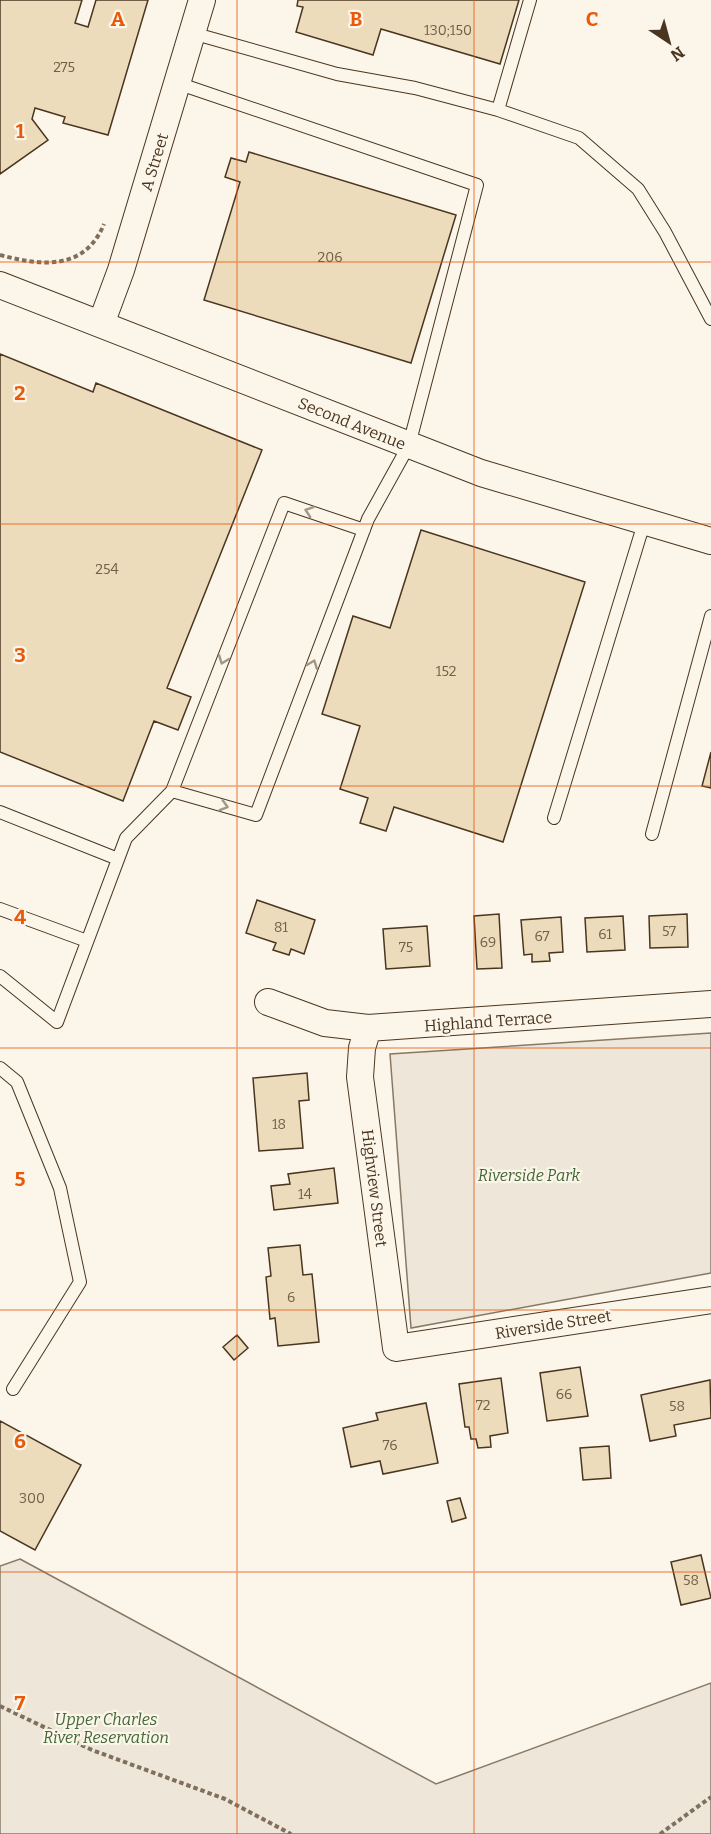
<svg xmlns="http://www.w3.org/2000/svg" width="711" height="1834" font-family="Bitter,serif">
<style>
.green{fill:#ede6d9;stroke:#887966;stroke-width:1.5}
.building{fill:#ecdcbc;stroke:#4a3520;stroke-width:1.5}
.lines{fill:none;stroke-linecap:round;stroke-linejoin:round}
.service-casing{stroke:#4a3520;stroke-width:14}
.minor-casing{stroke:#4a3520;stroke-width:28}
.path{stroke:#7f6f5c;stroke-width:4;stroke-dasharray:4.5 3;stroke-linecap:butt}
.service{stroke:#fbf6e9;stroke-width:12}
.minor{stroke:#fbf6e9;stroke-width:26}
.oneway{stroke:#a29684}
.grid{fill:none;stroke:#e8590c;stroke-width:1.5;stroke-opacity:0.55}
.labels{text-anchor:middle;stroke-width:4.5;stroke-linejoin:round;paint-order:stroke}
.number-label{font-size:14px;fill:#725f47}
.street-label{font-size:16px;fill:#4a3520;stroke:#fbf6e9}
.park-label{font-size:16px;font-style:italic;fill:#436837;stroke:#fbf6e9}
.grid-label{font-size:20px;text-anchor:middle;font-weight:bold;fill:#e8590c;stroke:#fbf6e9;stroke-width:4.5;stroke-linejoin:round;paint-order:stroke}
</style>
<rect width="100%" height="100%" fill="#fbf6e9"/>
<!-- green -->
<path class="green" d="M 711,1033 L 711,1273 L 411,1328 L 390,1054 Z
M 20,1559 L 436,1784 L 711,1683 L 711,1834 L 0,1834 L 0,1566 Z"/>
<!-- building -->
<path class="building" d="M 0,0 L 82,0 L 75,23 L 88,27 L 96,0 L 148,0 L 108,135 L 63,123 L 65,117 L 35,108 L 32,119 L 48,140 L 0,174 Z
M 298,0 L 519,0 L 500,64 L 381,29 L 373,55 L 296,32 L 303,7 L 297,6 Z
M 249,152 L 456,215 L 411,363 L 204,300 L 240,182 L 225,177 L 231,158 L 246,162 Z
M 0,354 L 93,392 L 96,383 L 262,450 L 167,688 L 191,697 L 178,730 L 154,721 L 123,801 L 0,752 Z
M 421,530 L 585,582 L 503,842 L 394,807 L 386,831 L 360,823 L 368,798 L 340,789 L 360,726 L 322,714 L 353,616 L 390,628 Z
M 711,752 L 711,788 L 702,786 Z
M 257,900 L 315,920 L 304,954 L 291,949 L 289,955 L 273,950 L 276,943 L 246,933 Z
M 499,914 L 502,968 L 477,969 L 474,916 Z
M 687,914 L 688,947 L 650,948 L 649,916 Z
M 623,916 L 625,950 L 587,952 L 585,918 Z
M 561,917 L 563,952 L 549,953 L 550,961 L 532,962 L 532,954 L 524,955 L 521,920 Z
M 427,926 L 430,966 L 386,969 L 383,929 Z
M 307,1073 L 309,1100 L 299,1101 L 303,1148 L 259,1151 L 253,1078 Z
M 334,1168 L 338,1203 L 274,1210 L 271,1186 L 290,1184 L 288,1174 Z
M 300,1245 L 303,1275 L 312,1274 L 319,1342 L 278,1346 L 275,1318 L 270,1319 L 266,1277 L 271,1276 L 268,1248 Z
M 237,1335 L 248,1348 L 234,1360 L 223,1347 Z
M 580,1367 L 588,1416 L 547,1421 L 540,1373 Z
M 501,1378 L 508,1433 L 490,1436 L 491,1447 L 478,1448 L 476,1439 L 471,1439 L 469,1427 L 465,1427 L 459,1384 Z
M 710,1380 L 711,1418 L 674,1425 L 676,1436 L 650,1441 L 641,1395 Z
M 426,1403 L 438,1463 L 383,1474 L 380,1461 L 351,1467 L 343,1428 L 378,1420 L 376,1413 Z
M 0,1421 L 81,1465 L 35,1550 L 0,1531 Z
M 609,1446 L 611,1478 L 583,1480 L 580,1448 Z
M 460,1498 L 466,1518 L 452,1522 L 447,1501 Z
M 701,1555 L 711,1598 L 681,1605 L 671,1562 Z"/>
<g class="lines">
<defs>
<path id="service" d="M 192,33 L 337,74 L 415,88 L 498,110 L 579,138 L 638,189 L 665,232 L 711,319
M 177,83 L 477,185 L 409,445 L 368,519 L 256,815 L 172,791 L 284,503 L 364,530
M 498,110 L 530,0
M 0,812 L 118,859
M 554,818 L 644,523
M 652,834 L 711,616
M 0,909 L 87,941
M 0,976 L 57,1022 L 126,838 L 172,791
M 0,1068 L 17,1082 L 60,1188 L 80,1282 L 13,1389"/>
<path id="minor" d="M 0,285 L 481,473 L 711,541
M 101,324 L 121,270 L 202,0
M 268,1002 L 325,1023 L 368,1028 L 711,1004
M 368,1028 L 362,1048 L 360,1077 L 396,1348 L 711,1300"/>
</defs>
<!-- service casing -->
<use href="#service" class="service-casing"/>
<!-- minor casing -->
<use href="#minor" class="minor-casing"/>
<!-- path -->
<path class="path" d="M 0,255 C 41,266 85,271 104,224
M 0,1706 L 92,1750 L 225,1799 L 291,1834
M 660,1834 L 711,1797"/>
<!-- service -->
<use href="#service" class="service"/>
<!-- minor -->
<use href="#minor" class="minor"/>
</g>
<!-- one-way arrows -->
<defs><path id="oneway-chevron" d="M-2-3.5L2.5 0L-2 3.5" fill="none" stroke-width="1.6" stroke-linecap="round" stroke-linejoin="round" transform="scale(1.5)"/></defs>
<g class="oneway">
<use href="#oneway-chevron" transform="translate(309 511) rotate(-161)"/>
<use href="#oneway-chevron" transform="translate(223 660) rotate(111)"/>
<use href="#oneway-chevron" transform="translate(313 664) rotate(-69)"/>
<use href="#oneway-chevron" transform="translate(224 806) rotate(16)"/>
</g>
<!-- grid -->
<path class="grid" d="M 237,0 L 237,1834M 474,0 L 474,1834M 0,262 L 711,262M 0,524 L 711,524M 0,786 L 711,786M 0,1048 L 711,1048M 0,1310 L 711,1310M 0,1572 L 711,1572"/>
<g class="labels">
<!-- number labels -->
<g class="number-label">
<text x="448" y="35">130;150</text>
<text x="64" y="72">275</text>
<text x="330" y="262">206</text>
<text x="107" y="574">254</text>
<text x="446" y="676">152</text>
<text x="281" y="932">81</text>
<text x="669" y="936">57</text>
<text x="605" y="939">61</text>
<text x="542" y="941">67</text>
<text x="488" y="947">69</text>
<text x="406" y="952">75</text>
<text x="279" y="1129">18</text>
<text x="305" y="1199">14</text>
<text x="291" y="1302">6</text>
<text x="564" y="1399">66</text>
<text x="483" y="1410">72</text>
<text x="677" y="1411">58</text>
<text x="390" y="1450">76</text>
<text x="32" y="1503">300</text>
<text x="691" y="1585">58</text>
</g>
<!-- street labels -->
<g class="street-label">
<text transform="translate(154 162) rotate(-73)" y="6">A Street</text>
<text transform="translate(352 423) rotate(22)" y="6">Second Avenue</text>
<text transform="translate(488 1021) rotate(-4)" y="6">Highland Terrace</text>
<text transform="translate(375 1188) rotate(83)" y="6">Highview Street</text>
<text transform="translate(553 1324) rotate(-9)" y="6">Riverside Street</text>
</g>
<!-- park labels -->
<g class="park-label">
<text x="529" y="1181">Riverside Park</text>
<text x="106" y="1725">Upper Charles<tspan x="106" dy="18">River Reservation</tspan></text>
</g>
</g>
<g class="grid-label">
<text x="118" y="26">A</text>
<text x="356" y="26">B</text>
<text x="592" y="26">C</text>
<text x="20" y="138">1</text>
<text x="20" y="400">2</text>
<text x="20" y="662">3</text>
<text x="20" y="924">4</text>
<text x="20" y="1186">5</text>
<text x="20" y="1448">6</text>
<text x="20" y="1710">7</text>
</g>
<!-- north arrow -->
<g transform="translate(669 42) rotate(144)" stroke="#fbf6e9" stroke-width="4.5" paint-order="stroke">
<path d="M0-4.5L10 22L0 15L-10 22Z" fill="#4a3520"/>
<text y="-9" font-size="16" font-weight="bold" text-anchor="middle" fill="#4a3520">N</text>
</g>
</svg>
